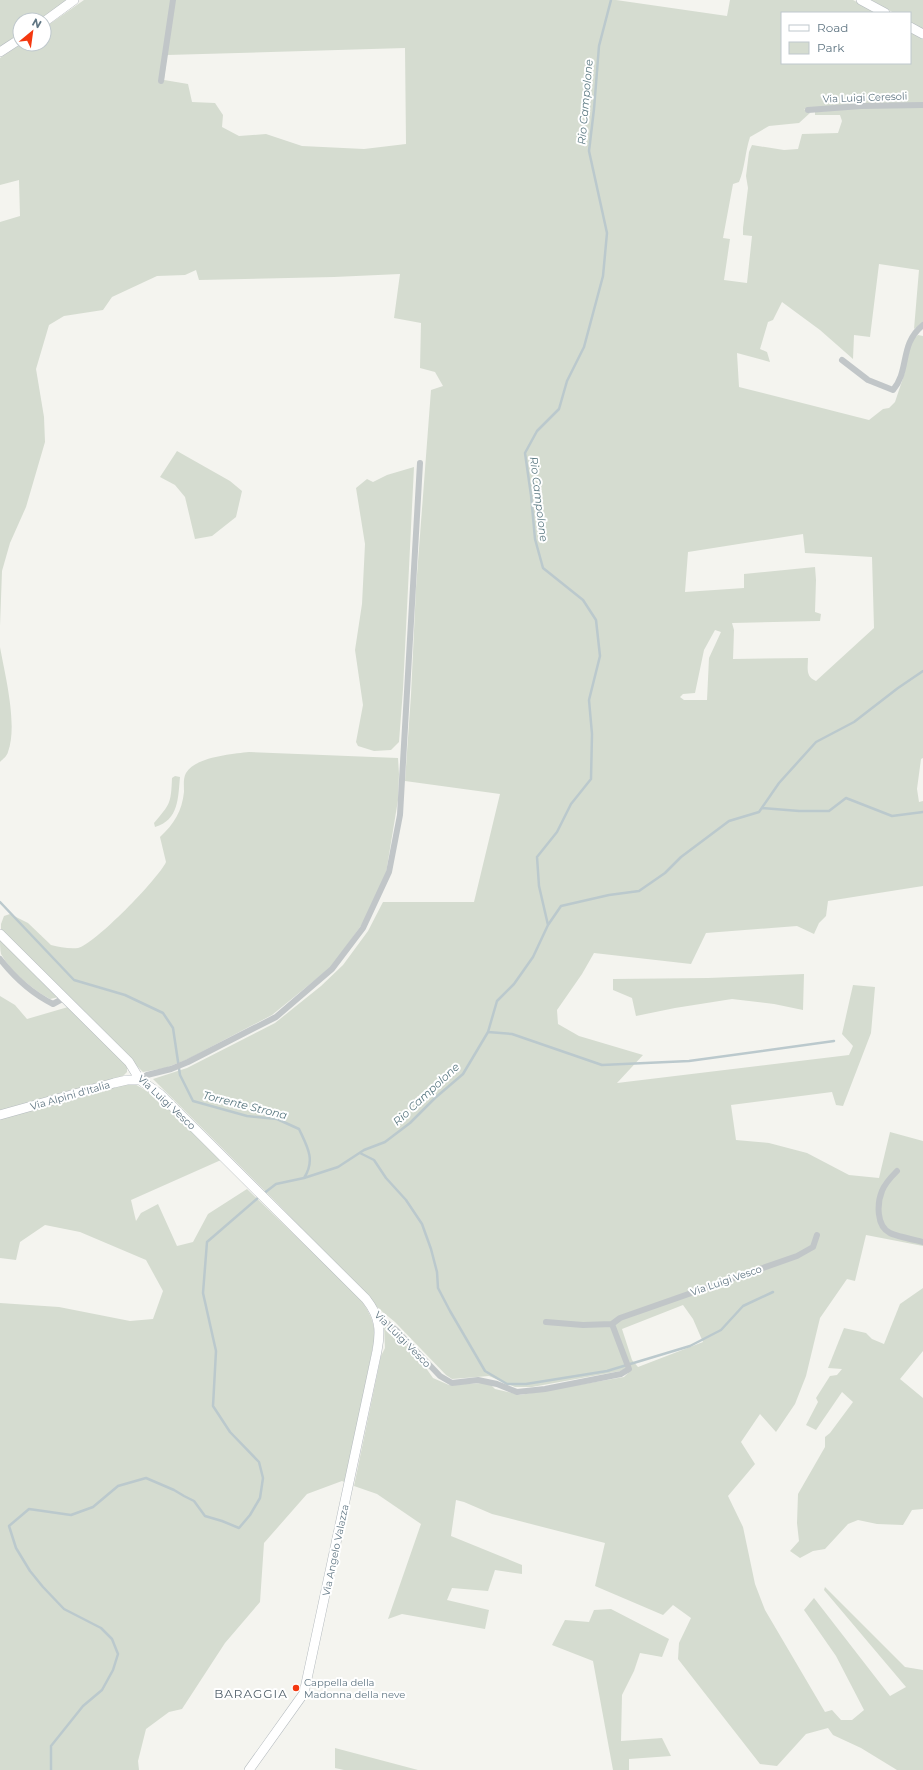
<svg xmlns="http://www.w3.org/2000/svg" width="923" height="1770" font-family="Montserrat,sans-serif">
<style>
.green{fill:#d5dcd0;fill-rule:evenodd}
.lines{fill:none;stroke-linecap:round;stroke-linejoin:round}
.stream{stroke:#bbc9cd;stroke-width:2.5}
.secondary-casing{stroke:#b5bbbf;stroke-width:10}
.street{stroke:#c1c6c8;stroke-width:6}
.secondary{stroke:#fff;stroke-width:9}
.poi-dot{fill:#f43810;stroke:#fff;stroke-width:1.5}
.labels{text-anchor:middle;stroke-width:4;stroke-linejoin:round;paint-order:stroke}
.street-label{font-size:10px;fill:#607683;stroke:#fff}
.poi-label{font-size:10px;fill:#607683;stroke:#fff;text-anchor:start}
.water-label{font-size:11px;font-style:italic;fill:#5b7982;stroke:#fff}
.quarter-label{font-size:12px;letter-spacing:1px;fill:#4f5e68;stroke:#fff}
</style>
<rect width="100%" height="100%" fill="#f4f4ef"/>
<!-- green -->
<path class="green" d="M 0,0 L 68,0 L 39,20 L 20,20 L 20,33 L 0,47 Z
M 84,0 L 616,0 L 727,16 L 730,0 L 853,0 L 877,13 L 782,13 L 782,63 L 910,63 L 910,31 L 923,38 L 923,103 L 888,104 L 804,109 L 810,113 L 799,123 L 769,126 L 750,137 C 745,152 745,168 739,182 L 733,184 L 723,238 L 730,239 L 724,280 L 747,283 L 752,236 L 743,235 L 743,228 L 748,188 L 746,176 L 749,152 L 752,145 L 784,150 L 798,149 L 802,134 L 838,133 L 842,121 L 840,115 L 815,115 L 815,112 L 860,108 L 923,107 L 923,322 L 914,329 L 919,270 L 879,264 L 870,337 L 854,335 L 853,359 L 820,330 L 782,302 L 773,320 L 768,322 L 760,349 L 767,352 L 770,362 L 737,353 L 739,387 L 869,420 L 883,409 L 889,408 L 895,402 L 904,375 L 910,346 L 914,338 L 918,335 L 923,336 L 923,758 L 921,759 L 917,789 L 919,802 L 923,801 L 923,886 L 828,901 L 826,916 L 819,923 L 814,934 L 797,926 L 706,933 L 691,964 L 594,953 L 582,974 L 557,1010 L 558,1024 L 579,1036 L 643,1055 L 617,1083 L 849,1055 L 853,1046 L 842,1034 L 853,985 L 875,987 L 871,1033 L 843,1106 L 836,1105 L 832,1092 L 731,1105 L 736,1140 L 769,1143 L 807,1153 L 849,1175 L 879,1178 L 890,1132 L 923,1141 L 923,1246 L 866,1235 L 855,1281 L 847,1279 L 820,1318 L 806,1376 L 795,1404 L 776,1432 L 760,1414 L 741,1442 L 755,1464 L 728,1496 L 743,1527 L 755,1584 L 765,1610 L 825,1712 L 832,1710 L 841,1720 L 852,1720 L 864,1710 L 836,1656 L 804,1610 L 814,1598 L 890,1696 L 906,1687 L 824,1590 L 825,1587 L 905,1667 L 923,1670 L 923,1770 L 897,1770 L 861,1748 L 833,1735 L 828,1728 L 806,1734 L 777,1766 L 760,1764 L 678,1659 L 679,1643 L 691,1618 L 673,1605 L 663,1615 L 595,1586 L 605,1543 L 492,1514 L 464,1502 L 456,1500 L 451,1536 L 522,1565 L 522,1574 L 495,1570 L 488,1591 L 452,1588 L 447,1600 L 489,1610 L 485,1629 L 402,1614 L 388,1619 L 421,1524 L 377,1494 L 354,1486 L 381,1356 L 385,1348 L 384,1325 L 419,1358 L 433,1378 L 449,1385 L 482,1383 L 491,1385 L 495,1389 L 520,1395 L 624,1377 L 628,1373 L 626,1370 L 532,1387 L 515,1387 L 489,1376 L 452,1379 L 446,1375 L 395,1322 L 379,1309 L 278,1204 L 153,1079 L 187,1068 L 275,1023 L 321,986 L 343,965 L 368,931 L 383,902 L 474,902 L 500,794 L 405,781 L 411,695 L 416,588 L 431,390 L 443,386 L 435,372 L 420,368 L 421,323 L 394,318 L 400,274 L 334,277 L 199,280 L 196,270 L 185,275 L 157,276 L 112,297 L 103,310 L 64,316 L 49,325 L 36,369 L 44,417 L 45,442 L 26,507 L 10,543 L 2,571 L 0,626 L 0,222 L 20,216 L 19,180 L 0,185 L 0,58 L 21,44 L 44,44 L 44,28 ZM 405,48 L 406,144 L 364,149 L 302,146 L 266,134 L 239,136 L 222,127 L 223,115 L 215,103 L 192,102 L 188,84 L 164,80 L 167,55 ZM 803,534 L 805,553 L 872,557 L 874,628 L 816,681 C 805,677 808,667 808,658 L 733,659 L 734,630 L 732,623 L 820,621 L 821,614 L 815,612 L 816,580 L 815,567 L 744,574 L 744,588 L 685,592 L 688,552 ZM 715,630 L 721,632 L 709,658 L 707,700 L 684,700 L 680,697 L 683,694 L 695,693 L 704,650 ZM 683,1305 L 693,1319 L 703,1342 L 638,1367 L 632,1360 L 622,1329 Z
M 871,0 L 923,0 L 923,30 L 910,23 L 910,13 L 894,13 Z
M 177,451 L 230,481 L 242,491 L 236,517 L 212,536 L 195,539 L 185,497 L 175,485 L 160,477 Z
M 414,467 L 403,689 L 399,742 L 391,750 L 374,751 L 358,746 L 356,742 L 363,705 L 355,650 L 362,604 L 365,544 L 356,488 L 367,479 L 373,482 L 387,475 Z
M 0,647 C 5,675 18,725 8,752 C 7,756 3,759 0,762 Z
M 249,752 L 398,758 L 399,774 L 398,800 L 386,873 L 363,923 L 331,967 L 272,1015 L 186,1060 L 165,1068 L 143,1072 L 1,932 L 1,924 L 4,916 L 10,914 L 28,923 L 51,945 C 59,947 69,949 78,948 C 94,945 159,878 166,862 L 160,837 C 174,824 182,811 184,792 C 184,786 183,778 186,773 C 195,757 232,754 249,752 Z
M 175,776 L 180,777 C 178,798 179,820 155,827 L 154,823 C 170,804 171,804 172,778 Z
M 0,939 L 59,997 L 50,999 C 32,989 11,972 1,954 C 0,950 0,943 0,939 Z
M 804,974 L 803,1010 L 774,1004 L 732,999 L 675,1008 L 636,1016 L 632,998 L 613,990 L 613,979 L 708,978 Z
M 0,996 L 15,1005 L 27,1019 L 68,1007 L 124,1062 L 127,1066 L 127,1072 L 123,1076 L 0,1112 Z
M 133,1083 L 155,1096 L 221,1160 L 131,1200 L 136,1221 L 141,1213 L 158,1204 L 177,1246 L 193,1242 L 208,1214 L 247,1189 L 358,1296 C 368,1309 374,1320 375,1336 L 346,1483 L 342,1481 L 307,1494 L 264,1543 L 260,1602 L 225,1643 L 182,1709 L 169,1712 L 146,1729 L 138,1761 L 139,1770 L 0,1770 L 0,1303 L 59,1307 L 130,1321 L 153,1319 L 163,1291 L 146,1260 L 80,1232 L 45,1225 L 20,1242 L 16,1260 L 0,1258 L 0,1119 L 118,1085 Z
M 923,1288 L 923,1351 L 900,1379 L 923,1398 L 923,1509 L 912,1510 L 903,1525 L 877,1524 L 858,1520 L 848,1524 L 825,1549 L 813,1551 L 800,1558 L 790,1551 L 799,1541 L 797,1523 L 798,1494 L 825,1447 L 825,1437 L 830,1433 L 853,1402 L 842,1392 L 816,1430 L 806,1425 L 818,1402 L 816,1398 L 830,1376 L 837,1375 L 842,1369 L 828,1368 L 844,1328 L 866,1333 L 872,1339 L 884,1344 L 900,1304 Z
M 611,1609 L 669,1639 L 662,1657 L 640,1653 L 634,1671 L 622,1695 L 621,1741 L 662,1738 L 671,1756 L 629,1759 L 629,1770 L 613,1770 L 593,1661 L 552,1645 L 565,1620 L 589,1622 L 594,1610 Z
M 335,1748 L 418,1770 L 344,1770 L 335,1768 Z"/>
<g class="lines">
<!-- stream -->
<path class="stream" d="M 762,808 L 799,811 L 829,811 L 846,798 L 892,816 L 923,812
M 0,902 L 74,980 L 125,995 L 163,1013 L 173,1028 L 180,1075 L 193,1101 L 247,1116 L 277,1119 L 299,1129 C 307,1146 316,1160 304,1178 L 276,1184 L 263,1194
M 548,925 L 561,906 L 609,895 L 639,891 L 665,873 L 681,857 L 729,821 L 759,812 L 779,783 L 816,742 L 854,722 L 898,688 L 923,671
M 488,1032 L 512,1034 L 602,1065 L 689,1061 L 834,1041
M 360,1153 L 374,1160 L 386,1178 L 406,1200 L 422,1224 L 431,1249 L 437,1272 L 438,1288 L 450,1311 L 485,1371 L 507,1384 L 526,1384 L 607,1371 L 690,1346 L 721,1330 L 743,1306 L 773,1292
M 304,1178 L 338,1167 L 364,1150 L 385,1142 L 410,1123 L 435,1098 L 463,1074 L 488,1032 L 497,1001 L 514,984 L 533,957 L 548,925 L 539,886 L 537,857 L 557,832 L 571,804 L 591,779 L 592,734 L 589,700 L 600,656 L 596,620 L 583,600 L 543,568 L 535,539 L 531,495 L 525,453 L 537,431 L 559,409 L 567,381 L 584,347 L 603,276 L 607,233 L 589,151 L 594,109 L 599,46 L 611,0
M 51,1770 L 51,1746 L 83,1706 L 102,1690 L 113,1670 L 118,1654 L 112,1639 L 101,1628 L 64,1609 L 43,1587 L 30,1571 L 16,1548 L 9,1526 L 29,1509 L 71,1515 L 93,1507 L 118,1486 L 146,1478 L 174,1490 L 184,1496 L 194,1501 L 205,1516 L 222,1521 L 239,1528 L 250,1515 L 260,1498 L 263,1478 L 259,1462 L 230,1432 L 213,1406 L 216,1351 L 203,1293 L 207,1242 L 259,1197"/>
<defs>
<path id="secondary" d="M 861,0 L 885,13
M 44,22 L 74,0
M 910,27 L 923,34
M 0,52 L 20,39
M 0,934 L 129,1062 L 140,1080 L 160,1094 L 366,1299 C 380,1317 381,1330 377,1351 L 304,1693 L 249,1770
M 0,1115 L 114,1083 L 127,1080 L 140,1080"/>
</defs>
<!-- secondary casing -->
<use href="#secondary" class="secondary-casing"/>
<!-- street -->
<path class="street" d="M 161,81 L 173,0
M 808,110 L 861,106 L 923,105
M 842,360 L 868,380 L 893,390 C 910,370 899,344 923,325
M 0,959 C 14,977 33,994 53,1004 L 64,998
M 140,1080 L 147,1075 L 171,1069 L 188,1062 L 276,1017 L 332,969 L 363,928 L 389,872 L 400,815 L 420,463
M 897,1171 C 891,1177 885,1183 882,1191 C 877,1203 876,1226 890,1233 C 896,1236 915,1240 923,1242
M 376,1314 L 396,1330 L 440,1376 L 452,1383 L 478,1380 L 497,1384 L 517,1392 L 545,1389 L 621,1374 L 629,1369 L 612,1324 L 620,1318 L 797,1256 L 813,1247 L 817,1235
M 546,1322 L 583,1325 L 612,1324"/>
<!-- secondary -->
<use href="#secondary" class="secondary"/>
</g>
<!-- markers -->
<circle class="poi-dot" cx="296" cy="1688" r="4"/>
<g class="labels">
<!-- street labels -->
<g class="street-label">
<text transform="translate(865 97) rotate(-2)" y="4">Via Luigi Ceresoli</text>
<text transform="translate(70 1095) rotate(-16)" y="4">Via Alpini d'Italia</text>
<text transform="translate(167 1102) rotate(43)" y="4">Via Luigi Vesco</text>
<text transform="translate(726 1280) rotate(-19)" y="4">Via Luigi Vesco</text>
<text transform="translate(403 1339) rotate(45)" y="4">Via Luigi Vesco</text>
<text transform="translate(335 1550) rotate(-78)" y="4">Via Angelo Valazza</text>
</g>
<!-- poi labels -->
<g class="poi-label">
<text x="304" y="1686">Cappella della<tspan x="304" dy="12">Madonna della neve</tspan></text>
</g>
<!-- water labels -->
<g class="water-label">
<text transform="translate(585 102) rotate(-85)" y="4">Rio Campolone</text>
<text transform="translate(539 499) rotate(83)" y="4">Rio Campolone</text>
<text transform="translate(426 1094) rotate(-43)" y="4">Rio Campolone</text>
<text transform="translate(245 1105) rotate(14)" y="4">Torrente Strona</text>
</g>
<!-- quarter labels -->
<g class="quarter-label">
<text x="251" y="1698">BARAGGIA</text>
</g>
</g>
<!-- legend -->
<rect x="781" y="12" width="130" height="52" fill="#ffffff" stroke="#bfc8cd"/>
<rect x="789" y="25" width="20" height="6" fill="#ffffff" stroke="#bfc8cd"/>
<text x="817" y="32" font-size="12" fill="#607683">Road</text>
<rect x="789" y="42" width="20" height="12" fill="#d5dcd0" stroke="#bfc8cd"/>
<text x="817" y="52" font-size="12" fill="#607683">Park</text>
<!-- north arrow -->
<g transform="translate(32 32) rotate(29)"><circle r="19" fill="#ffffff" stroke="#bfc8cd"/>
<path d="M0-3L7 15L0 10L-7 15Z" fill="#f43810"/>
<text y="-6" font-size="11" font-weight="bold" text-anchor="middle" fill="#607683">N</text>
</g>
</svg>
